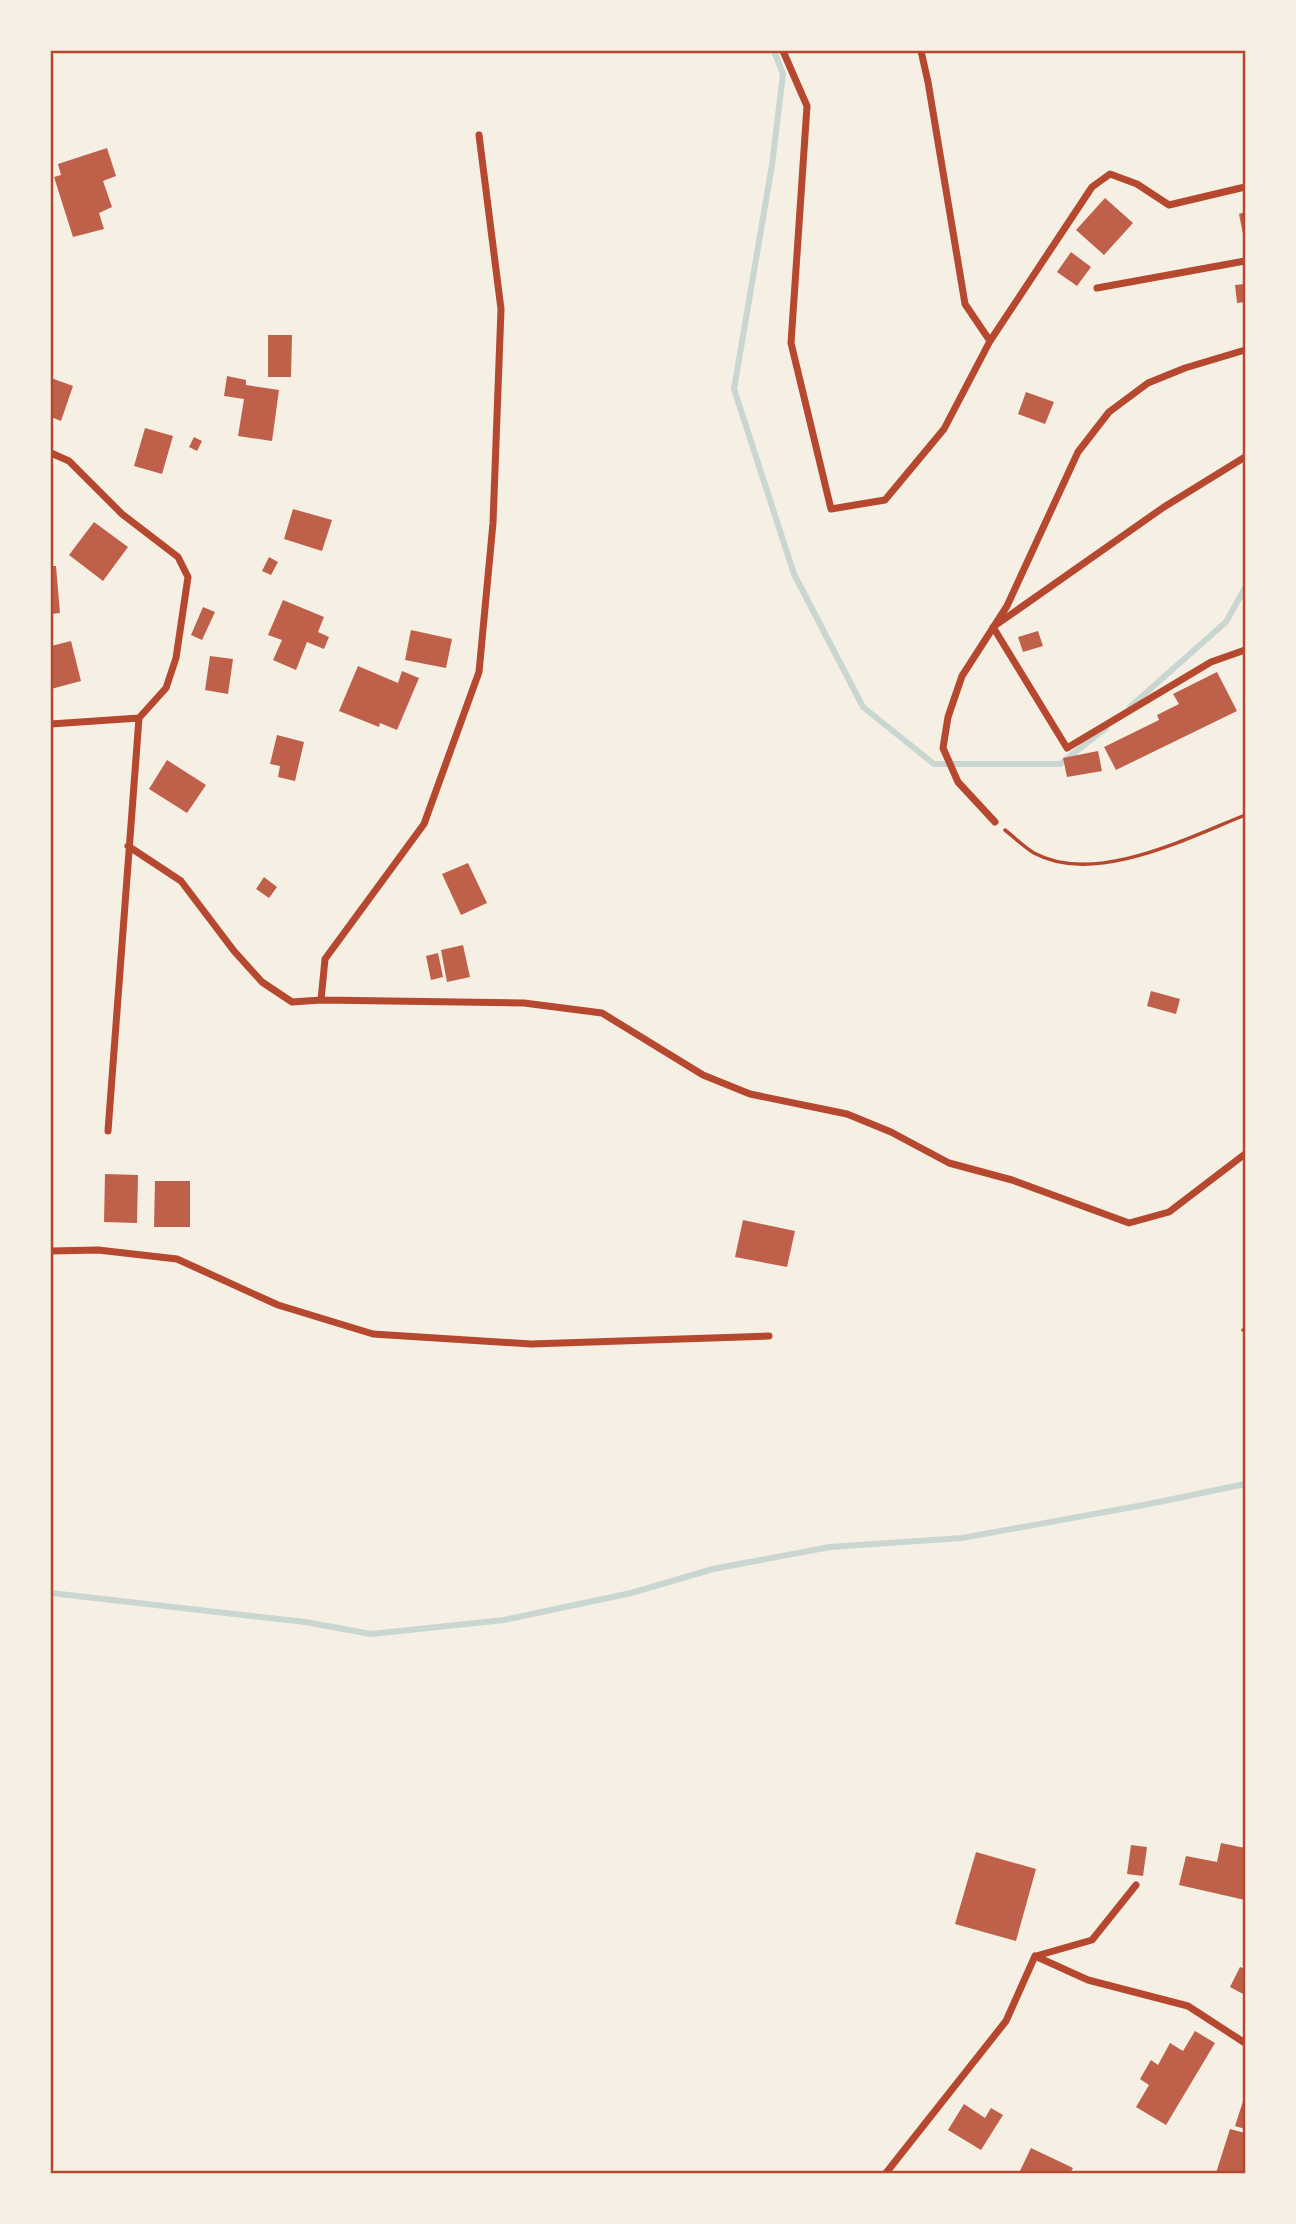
<svg xmlns="http://www.w3.org/2000/svg" width="1296" height="2224" font-family="Raleway,sans-serif">
<style>
.lines{fill:none;stroke-linecap:round;stroke-linejoin:round}
.stream{stroke:#c9d6d2;stroke-width:6}
.building{fill:#bf614a}
.path{stroke:#b5482f;stroke-width:3.5}
.minor{stroke:#b5482f;stroke-width:7}
.neatline{fill:none;stroke:#b5482f;stroke-width:2.5}
</style>
<rect width="100%" height="100%" fill="#f6efe4"/>
<g class="lines">
<!-- stream -->
<path class="stream" d="M 774,51 L 783,74 L 772,165 L 734,389 L 794,574 L 863,707 L 934,764 L 1060,764 L 1106,728
M 1130,707 L 1226,622 L 1245,588
M 51,1593 L 305,1622 L 371,1634 L 504,1620 L 631,1593 L 713,1569 L 830,1547 L 962,1538 L 1149,1504 L 1245,1484"/>
</g>
<!-- building -->
<path class="building" d="M 107,148 L 116,176 L 103,181 L 112,207 L 99,213 L 104,229 L 73,237 L 54,177 L 61,175 L 58,164 Z
M 1105,198 L 1133,223 L 1104,255 L 1076,230 Z
M 1245,212 L 1245,239 L 1244,239 L 1239,214 Z
M 1071,252 L 1091,267 L 1077,286 L 1057,272 Z
M 1245,284 L 1245,302 L 1237,303 L 1235,285 Z
M 268,335 L 292,335 L 291,377 L 268,377 Z
M 227,376 L 246,380 L 246,385 L 279,390 L 272,441 L 238,436 L 244,399 L 224,396 Z
M 51,378 L 73,386 L 61,421 L 51,417 Z
M 1026,392 L 1054,402 L 1045,424 L 1018,414 Z
M 145,428 L 173,436 L 162,474 L 134,466 Z
M 194,437 L 202,441 L 197,451 L 189,447 Z
M 293,509 L 332,520 L 322,551 L 284,539 Z
M 94,522 L 128,547 L 103,581 L 69,555 Z
M 269,557 L 278,562 L 271,575 L 262,571 Z
M 51,566 L 56,566 L 60,613 L 51,614 Z
M 283,600 L 324,617 L 318,632 L 329,637 L 324,649 L 307,642 L 296,670 L 273,660 L 282,640 L 268,635 Z
M 203,607 L 215,612 L 202,640 L 191,635 Z
M 411,630 L 452,639 L 446,668 L 405,660 Z
M 1038,631 L 1043,646 L 1023,652 L 1018,637 Z
M 71,641 L 81,681 L 51,689 L 51,646 Z
M 210,656 L 233,659 L 228,694 L 205,690 Z
M 358,666 L 398,683 L 402,671 L 419,678 L 397,730 L 380,723 L 379,727 L 339,711 Z
M 1217,672 L 1237,711 L 1116,770 L 1104,747 L 1159,720 L 1157,715 L 1179,704 L 1173,694 Z
M 277,735 L 304,742 L 295,781 L 278,777 L 280,766 L 270,764 Z
M 1098,751 L 1102,771 L 1067,777 L 1063,758 Z
M 167,760 L 206,785 L 187,813 L 149,789 Z
M 468,863 L 487,903 L 461,915 L 442,874 Z
M 264,877 L 277,887 L 269,898 L 256,889 Z
M 463,945 L 470,977 L 447,982 L 441,950 Z
M 438,953 L 443,977 L 431,980 L 426,956 Z
M 1151,991 L 1180,999 L 1176,1014 L 1147,1006 Z
M 105,1174 L 138,1175 L 137,1223 L 104,1222 Z
M 155,1181 L 190,1181 L 190,1227 L 154,1227 Z
M 743,1220 L 795,1231 L 787,1267 L 735,1257 Z
M 1221,1843 L 1245,1848 L 1245,1900 L 1179,1885 L 1186,1856 L 1217,1862 Z
M 1131,1845 L 1147,1847 L 1143,1876 L 1127,1874 Z
M 976,1852 L 1036,1869 L 1016,1941 L 955,1924 Z
M 1240,1967 L 1245,1969 L 1245,1995 L 1230,1987 Z
M 1195,2031 L 1215,2043 L 1166,2125 L 1136,2107 L 1149,2085 L 1140,2079 L 1151,2060 L 1158,2065 L 1170,2043 L 1183,2051 Z
M 1245,2095 L 1245,2129 L 1235,2126 Z
M 964,2104 L 985,2118 L 991,2108 L 1003,2115 L 981,2150 L 948,2130 Z
M 1230,2129 L 1245,2133 L 1245,2173 L 1216,2173 Z
M 1031,2148 L 1073,2168 L 1070,2173 L 1019,2173 Z"/>
<g class="lines">
<!-- path -->
<path class="path" d="M 1005,830 C 1014,837 1024,847 1034,853 C 1094,886 1188,838 1245,815
M 1243,1330 L 1245,1329"/>
<!-- minor -->
<path class="minor" d="M 783,51 L 807,106 L 791,343 L 831,509 L 885,500 L 944,429 L 990,341 L 1092,187 L 1110,174 L 1137,184 L 1169,205 L 1245,187
M 921,51 L 928,82 L 965,304 L 990,341
M 1097,288 L 1245,261
M 51,453 L 69,461 L 122,514 L 178,557 L 188,577 L 176,658 L 166,688 L 139,718 L 51,724
M 1245,457 L 1164,507 L 993,627 L 1067,748 L 1211,662 L 1245,650
M 995,822 L 958,782 L 943,748 L 948,717 L 962,676 L 1007,606 L 1078,452 L 1109,412 L 1148,383 L 1185,368 L 1245,350
M 128,846 L 181,881 L 234,951 L 262,982 L 292,1002 L 321,1000 L 524,1003 L 602,1013 L 703,1075 L 750,1094 L 847,1114 L 891,1132 L 949,1163 L 1012,1180 L 1129,1223 L 1169,1212 L 1245,1154
M 321,1000 L 325,959 L 424,824 L 479,672 L 493,523 L 501,309 L 479,135
M 108,1131 L 139,718
M 51,1251 L 98,1250 L 177,1259 L 278,1305 L 373,1334 L 531,1344 L 769,1336
M 1036,1956 L 1092,1940 L 1136,1885
M 886,2173 L 1006,2021 L 1035,1956 L 1088,1980 L 1188,2006 L 1245,2043"/>
</g>
<!-- border -->
<rect width="1296" height="2224" fill="none" stroke="#f6efe4" stroke-width="105"/>
<rect x="52" y="52" width="1192" height="2120" class="neatline"/>
</svg>
